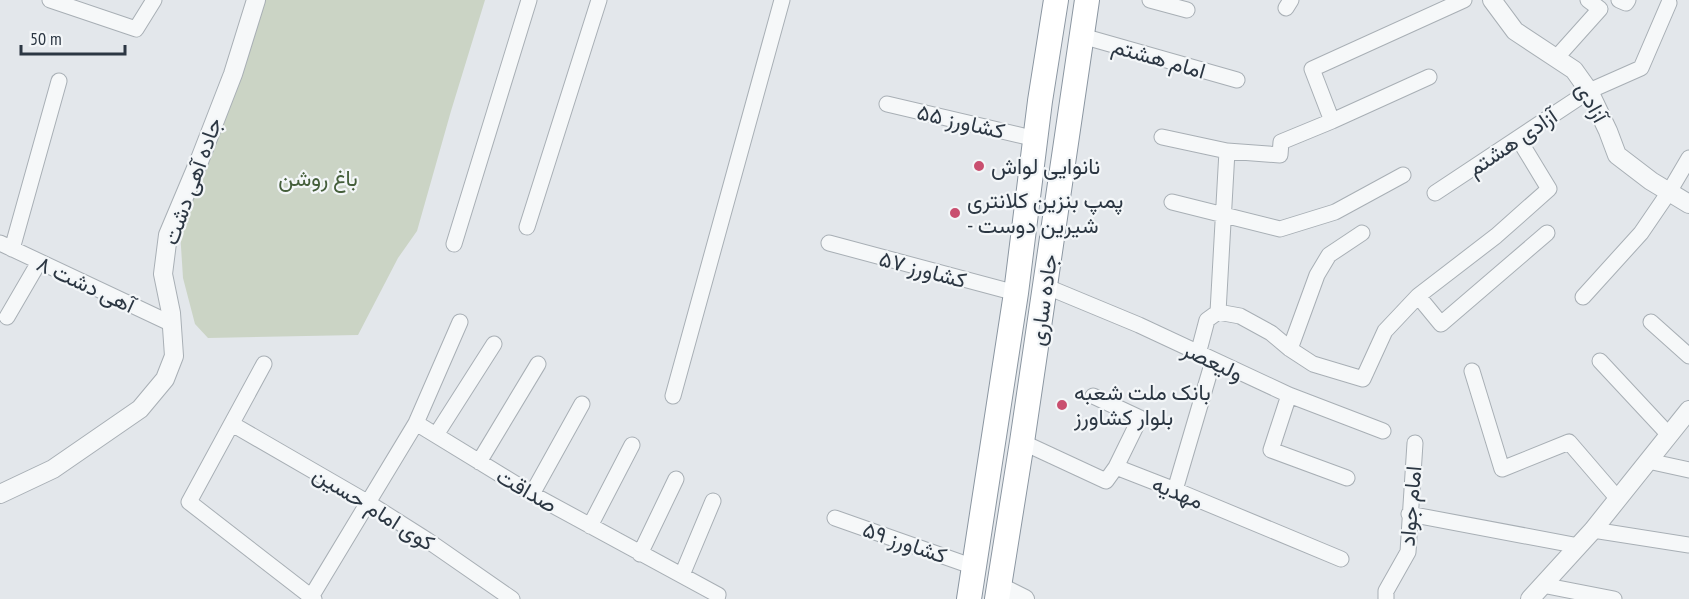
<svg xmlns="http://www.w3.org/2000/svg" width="1689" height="599" font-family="'PT Sans Narrow',Vazirmatn,sans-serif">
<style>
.green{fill:#cbd4c5}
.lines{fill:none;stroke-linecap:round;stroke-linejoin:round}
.minor-casing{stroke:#a8afb5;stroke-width:17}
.tertiary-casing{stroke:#a8afb5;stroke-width:20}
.trunk-casing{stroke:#8b96a1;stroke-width:26}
.minor{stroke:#f6f8f9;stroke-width:15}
.tertiary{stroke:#f6f8f9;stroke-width:18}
.trunk{stroke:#fff;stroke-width:24}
.poi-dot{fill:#c94f6f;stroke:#f3f6f8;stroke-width:2}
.labels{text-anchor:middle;stroke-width:4.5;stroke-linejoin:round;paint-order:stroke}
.street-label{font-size:22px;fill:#2c3743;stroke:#f3f6f8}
.poi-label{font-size:22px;fill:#2c3743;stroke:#f3f6f8;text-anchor:start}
.park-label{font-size:22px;fill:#445e3a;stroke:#f3f6f8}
</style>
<rect width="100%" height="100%" fill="#e3e7eb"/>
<!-- green -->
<path class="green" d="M 265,0 L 485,0 L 451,111 L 417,231 L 398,258 L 358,335 L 208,338 L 195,324 L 183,278 L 180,231 L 240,77 Z"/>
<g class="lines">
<defs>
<path id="minor" d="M 50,0 L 136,29 L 154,0
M 1150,0 L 1187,10
M 1619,0 L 1626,3 L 1628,0
M 1286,8 L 1291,0
M 1082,36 L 1237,80
M 1557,57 L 1600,9 L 1588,0
M 887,104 L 1036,139
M 1332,121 L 1429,77
M 1162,137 L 1227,151
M 1435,193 L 1589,91 L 1641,68 L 1669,3
M 1172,202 L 1280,229 L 1335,212 L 1403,175
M 527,227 L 599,0
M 0,243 L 172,324
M 829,243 L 1016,293
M 454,244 L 529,0
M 12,249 L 59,81
M 1045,286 L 1139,325 L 1289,395 L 1383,431
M 1418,296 L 1441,324 L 1547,233
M 1583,297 L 1641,233 L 1669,192 L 1689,158
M 1218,312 L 1240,316 L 1271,333 L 1290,349 L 1313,364 L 1363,379 L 1385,331 L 1418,296 L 1496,236 L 1549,189 L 1518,138
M 7,317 L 39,262
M 1651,322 L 1689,356
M 1290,349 L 1317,275 L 1329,255 L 1362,233
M 1198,354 L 1207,320 L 1218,312 L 1227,151 L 1280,155 L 1281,142 L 1332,121 L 1312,69 L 1464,0
M 1600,361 L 1669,435
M 264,364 L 189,502 L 314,599
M 1472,371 L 1502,469 L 1569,442 L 1618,499
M 1289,395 L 1271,450 L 1347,478
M 673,396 L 782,0
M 1093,396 L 1140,418 L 1116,467
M 416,423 L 460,322
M 232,424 L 367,502 L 427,540 L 512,599
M 436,435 L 494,344
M 1022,442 L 1106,481 L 1116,467 L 1175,490 L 1341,559
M 1648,461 L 1689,470
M 479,462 L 538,364
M 1175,490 L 1213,361
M 532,494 L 582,404
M 1409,514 L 1579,546
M 835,518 L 974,567
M 590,526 L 632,445
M 1593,530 L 1689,545
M 640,554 L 676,479
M 682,575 L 713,501
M 1542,585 L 1614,599
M 311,597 L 416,423 L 532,494 L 718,595 L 717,599
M 1386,599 L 1386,591 L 1408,552 L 1415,443"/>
<path id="tertiary" d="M 1492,0 L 1515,31 L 1574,70 L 1589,91 L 1608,131 L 1617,155 L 1651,181 L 1689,204
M 0,494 L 53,469 L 140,409 L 165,379 L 174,356 L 171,313 L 163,274 L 168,235 L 200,159 L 233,74 L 256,0
M 999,586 L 1025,599
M 1530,599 L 1593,530 L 1689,410"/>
<path id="trunk" d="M 969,599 L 1016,293 L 1040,101 L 1056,0
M 997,599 L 1022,442 L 1087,0"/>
</defs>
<!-- minor casing -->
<use href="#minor" class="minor-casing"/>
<!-- tertiary casing -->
<use href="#tertiary" class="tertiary-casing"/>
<!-- trunk casing -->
<use href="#trunk" class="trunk-casing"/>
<!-- minor -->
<use href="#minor" class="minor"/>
<!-- tertiary -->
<use href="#tertiary" class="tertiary"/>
<!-- trunk -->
<use href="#trunk" class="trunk"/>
</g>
<!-- markers -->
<g class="poi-dot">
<circle cx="979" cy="166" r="6"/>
<circle cx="955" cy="213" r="6"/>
<circle cx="1062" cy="405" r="6"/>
</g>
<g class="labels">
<!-- street labels -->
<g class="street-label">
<text transform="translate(1159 58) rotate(16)" y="8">امام هشتم</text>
<text transform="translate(1592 102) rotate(61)" y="8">آزادی</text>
<text transform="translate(961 121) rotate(13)" y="8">کشاورز ۵۵</text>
<text transform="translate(1512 142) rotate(-34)" y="8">آزادی هشتم</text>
<text transform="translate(192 181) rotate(-70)" y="8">جاده آهی دشت</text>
<text transform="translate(923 269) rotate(15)" y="8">کشاورز ۵۷</text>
<text transform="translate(86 284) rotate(25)" y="8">آهی دشت ۸</text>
<text transform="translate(1043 300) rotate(-82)" y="8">جاده ساری</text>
<text transform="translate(1213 361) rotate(25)" y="8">ولیعصر</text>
<text transform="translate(527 490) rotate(30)" y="8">صداقت</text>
<text transform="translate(1178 492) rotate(22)" y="8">مهدیه</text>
<text transform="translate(1410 506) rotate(-85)" y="8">امام جواد</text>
<text transform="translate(374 508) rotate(32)" y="8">کوی امام حسین</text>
<text transform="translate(905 542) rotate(19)" y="8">کشاورز ۵۹</text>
</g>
<!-- poi labels -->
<g class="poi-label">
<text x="991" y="174">نانوایی لواش</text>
<text x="967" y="208">پمپ بنزین کلانتری<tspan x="967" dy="25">- شیرین دوست</tspan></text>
<text x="1074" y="400">بانک ملت شعبه<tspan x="1074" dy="25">بلوار کشاورز</tspan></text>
</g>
<!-- park labels -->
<g class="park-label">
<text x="318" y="186">باغ روشن</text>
</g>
</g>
<!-- scale -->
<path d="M21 45v9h104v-9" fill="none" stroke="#2c3743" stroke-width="3"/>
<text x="30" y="45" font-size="18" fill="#2c3743" stroke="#f3f6f8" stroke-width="4.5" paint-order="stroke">50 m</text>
</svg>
